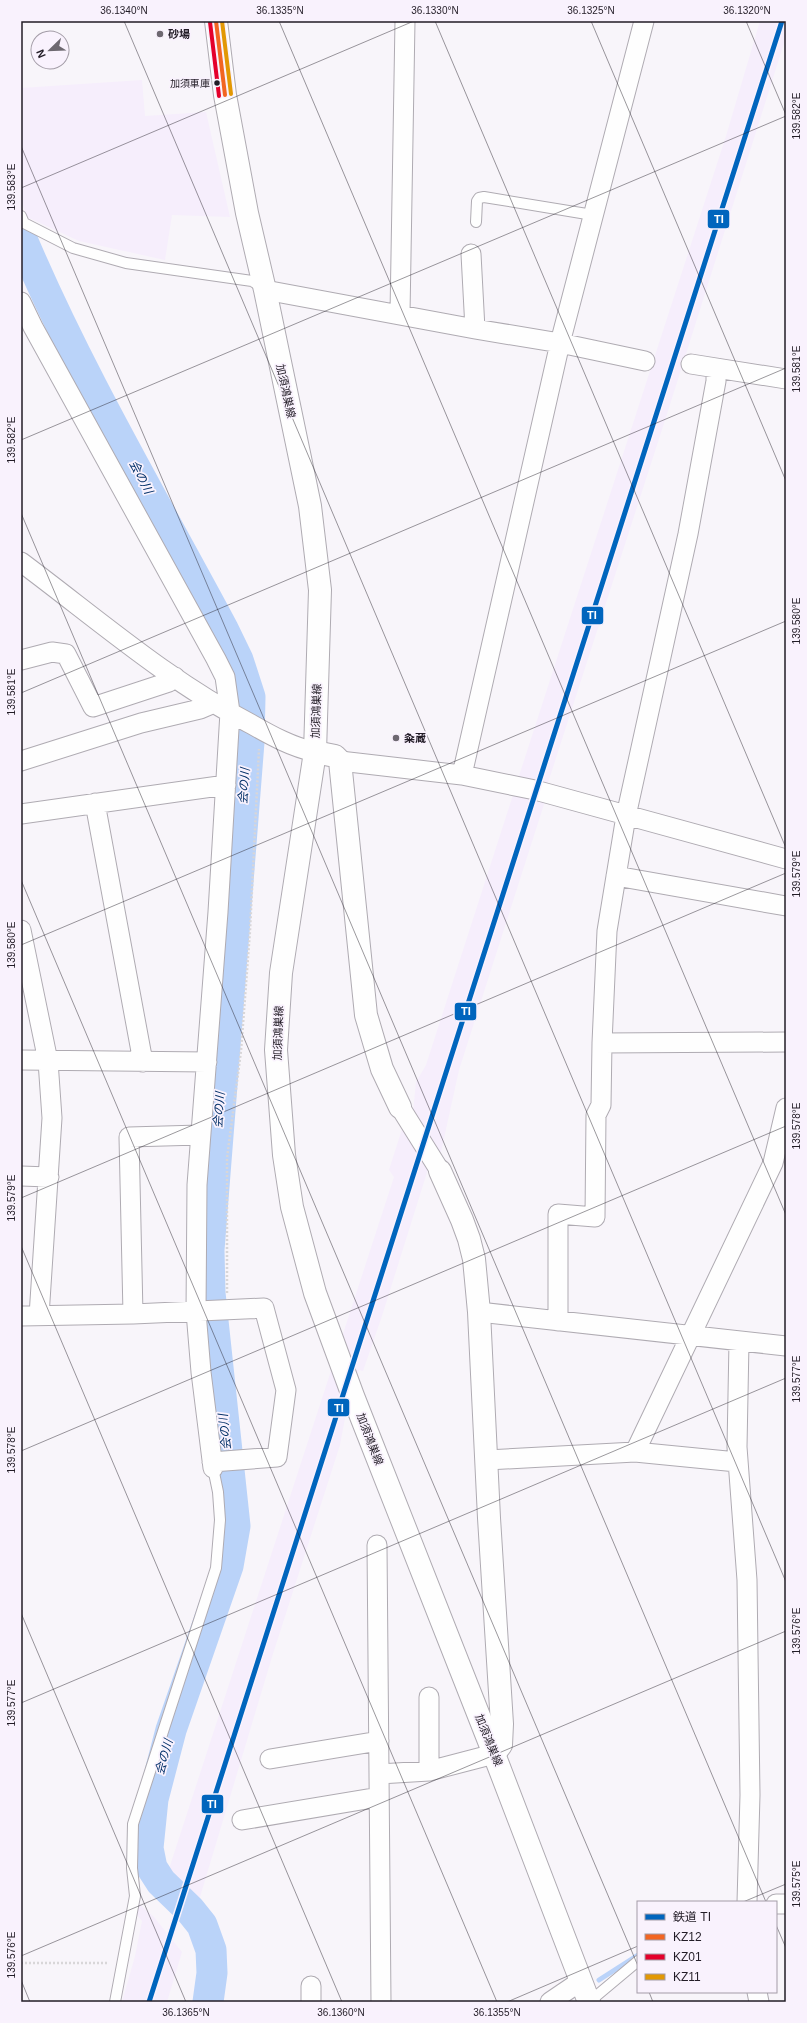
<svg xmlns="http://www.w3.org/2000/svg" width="807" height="2023" font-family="Helvetica,'Noto Sans JP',sans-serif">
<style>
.built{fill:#f6eefc}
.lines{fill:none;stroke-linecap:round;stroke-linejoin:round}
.stream{stroke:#bad3f9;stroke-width:5}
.river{stroke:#bad3f9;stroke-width:31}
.service-casing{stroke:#afabb2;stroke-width:12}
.minor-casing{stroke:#afabb2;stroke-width:21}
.tertiary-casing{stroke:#afabb2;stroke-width:24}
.primary-casing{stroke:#afabb2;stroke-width:24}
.path{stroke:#d8d6d8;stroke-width:2.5;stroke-dasharray:2 2;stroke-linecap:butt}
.service{stroke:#fefefe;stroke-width:10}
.minor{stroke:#fefefe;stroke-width:19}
.tertiary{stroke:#fefefe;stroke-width:22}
.primary{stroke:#fefefe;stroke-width:22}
.bus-1-casing{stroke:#f9f2fd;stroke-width:7}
.bus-2-casing{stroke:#f9f2fd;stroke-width:7}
.bus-3-casing{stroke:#f9f2fd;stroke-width:7}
.bus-1{stroke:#f26522;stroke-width:4}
.bus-2{stroke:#e4002b;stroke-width:4}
.bus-3{stroke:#e29804;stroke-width:4}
.rail-1-casing{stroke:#f9f2fd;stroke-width:8}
.rail-1{stroke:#0065bd;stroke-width:5}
.ticks{fill:none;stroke:#221c26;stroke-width:1;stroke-opacity:0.45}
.poi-dot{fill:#6d6870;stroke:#f9f2fd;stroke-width:1.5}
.bus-dot{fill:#221c26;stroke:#f9f2fd;stroke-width:1.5}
.labels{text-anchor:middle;stroke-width:3.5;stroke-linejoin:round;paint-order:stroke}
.bus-label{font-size:10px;fill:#221c26;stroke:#f9f2fd;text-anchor:end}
.poi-label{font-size:11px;font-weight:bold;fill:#221c26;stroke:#f9f2fd;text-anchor:start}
.street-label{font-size:11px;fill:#221c26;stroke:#f9f2fd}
.water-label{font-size:12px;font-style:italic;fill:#023068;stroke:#f9f2fd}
.line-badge{stroke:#f9f2fd;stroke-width:1.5}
.badge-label{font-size:11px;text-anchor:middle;font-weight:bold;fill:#fff}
.neatline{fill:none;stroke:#221c26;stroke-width:1.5}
.ticks-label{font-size:10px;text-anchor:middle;fill:#221c26}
</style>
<rect width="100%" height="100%" fill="#f8f5fa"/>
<!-- built -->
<path class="built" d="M 760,21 L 786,21 L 786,37 L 667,414 L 547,786 L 518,779 L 726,136 Z
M 142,80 L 145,116 L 206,112 L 230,217 L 172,215 L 165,260 L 79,241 L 27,217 L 21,200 L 21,88 Z
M 513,795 L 546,798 L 459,1070 L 441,1152 L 434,1150 L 413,1112 L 416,1082 L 426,1065 Z
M 407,1128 L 429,1166 L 382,1316 L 363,1371 L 359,1370 L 343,1415 L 345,1418 L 340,1445 L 272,1657 L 197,1907 L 167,1875 L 394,1177 L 389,1170 L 402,1129 Z
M 138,1903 L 154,1917 L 182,1952 L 167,2002 L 122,2002 L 135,1956 L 142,1921 L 137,1915 Z"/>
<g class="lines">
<!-- stream -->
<path class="stream" d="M 599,1980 L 638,1955"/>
<!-- river -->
<path class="river" d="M 21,237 C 78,372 154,500 223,629 L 238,660 L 250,697 L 249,742 L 209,1250 L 210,1293 L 235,1526 L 228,1566 L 171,1730 L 153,1799 L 148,1848 L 152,1868 L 161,1882 L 190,1910 L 202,1925 L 211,1950 L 212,1973 L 208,2002"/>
<defs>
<path id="service" d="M 21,216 L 24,223 L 73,248 L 126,263 L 252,281 L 263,288
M 476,222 L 477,201 L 479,198 L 484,197 L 593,215
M 115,2002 L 135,1896 L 132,1868 L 133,1824 L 216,1568 L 220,1520 L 218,1492 L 213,1468
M 589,2002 L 638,1961"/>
<path id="minor" d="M 471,254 L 475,329
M 265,290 L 475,329 L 560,343 L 645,361
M 21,302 L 33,327 L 216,659 L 225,677 L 230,712 L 218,912 L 197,1185 L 196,1312 L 201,1372 L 213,1468
M 400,314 L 405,21
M 691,364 L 786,379
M 716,368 L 716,381 L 688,534 L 626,816 L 607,931 L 602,1043 L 786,1042
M 21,562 C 96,618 168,681 251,724 C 272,736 292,747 315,752
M 21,660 L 52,652 L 66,654 L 93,707 L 169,682 L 175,677
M 21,761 L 141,723 L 200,709 L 214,703
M 340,761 L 462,775 L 535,790 L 786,859
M 462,775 L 560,343 L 644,21
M 95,803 L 143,1062
M 21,814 L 226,785
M 616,876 L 786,906
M 21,930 L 48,1061 L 52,1118 L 39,1316
M 21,1060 L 207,1062
M 400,1107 L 440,1171
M 21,1176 L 49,1177
M 479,1312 L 786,1346
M 133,1314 L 129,1137 L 200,1135
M 21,1316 L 133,1314 L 264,1308 L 286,1390 L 277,1457 L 212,1462
M 558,1321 L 558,1214 L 595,1217 L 596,1115 L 601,1105 L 602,1043
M 739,1342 L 737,1447 L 747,1580 L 750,1795 L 747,1902
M 635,1452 L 773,1163 L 786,1108
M 487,1460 L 635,1452 L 737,1462
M 377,1545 L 381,2002
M 270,1759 L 379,1741
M 429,1771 L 429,1697
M 379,1774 L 429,1771 L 494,1754
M 242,1820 L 379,1797
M 776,1904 L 786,1904
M 311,1986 L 311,2002
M 757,1992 L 759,2002
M 550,2002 L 581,1981"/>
<path id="tertiary" d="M 315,752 L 335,756 L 340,761 L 366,1015 L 382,1069 L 400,1107
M 440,1171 L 462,1220 L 469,1239 L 474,1259 L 479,1312 L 489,1518 L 502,1724 L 501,1745 L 494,1754"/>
<path id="primary" d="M 216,21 L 225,95 L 247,213 L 265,290 L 310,506 L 320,590 L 315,752 L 281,973 L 276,1050 L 284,1155 L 292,1207 L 315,1293 L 353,1396 L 494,1754 L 589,2002"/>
</defs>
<!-- service casing -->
<use href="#service" class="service-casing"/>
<!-- minor casing -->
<use href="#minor" class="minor-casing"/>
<!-- tertiary casing -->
<use href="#tertiary" class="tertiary-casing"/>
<!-- primary casing -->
<use href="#primary" class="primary-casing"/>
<!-- path -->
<path class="path" d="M 227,1293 L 227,1158 L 241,1051 L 250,931 L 259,749
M 21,1963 L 108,1963"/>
<!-- service -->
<use href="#service" class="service"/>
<!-- minor -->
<use href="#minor" class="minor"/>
<!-- tertiary -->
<use href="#tertiary" class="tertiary"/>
<!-- primary -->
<use href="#primary" class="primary"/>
<defs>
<path id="bus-1" d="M 216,21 L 225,95"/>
<path id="bus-2" d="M 210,22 L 219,96"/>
<path id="bus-3" d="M 222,21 L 231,94"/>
</defs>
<!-- bus-1 casing -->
<use href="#bus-1" class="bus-1-casing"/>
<!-- bus-2 casing -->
<use href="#bus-2" class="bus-2-casing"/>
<!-- bus-3 casing -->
<use href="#bus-3" class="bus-3-casing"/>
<!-- bus-1 -->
<use href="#bus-1" class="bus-1"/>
<!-- bus-2 -->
<use href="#bus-2" class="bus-2"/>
<!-- bus-3 -->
<use href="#bus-3" class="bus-3"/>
<defs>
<path id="rail-1" d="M 149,2002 L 782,21"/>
</defs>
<!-- rail-1 casing -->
<use href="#rail-1" class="rail-1-casing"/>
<!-- rail-1 -->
<use href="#rail-1" class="rail-1"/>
</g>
<!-- ticks -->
<path class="ticks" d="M 124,21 L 786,1582M 279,21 L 786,1215M 435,21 L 786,848M 591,21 L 786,481M 746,21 L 786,115M 21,146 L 766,1902M 21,188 L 414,21M 21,440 L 786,116M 21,513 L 638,1966M 21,693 L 786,368M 21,880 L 497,2002M 21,945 L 786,621M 21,1198 L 786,873M 21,1246 L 342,2002M 21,1451 L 786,1126M 21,1613 L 186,2002M 21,1703 L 786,1378M 743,1902 L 786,1884M 776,1925 L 786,1948M 21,1956 L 786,1631M 21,1980 L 30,2002M 649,1992 L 653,2002M 507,2002 L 638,1946"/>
<!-- markers -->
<g class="poi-dot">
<circle cx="160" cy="34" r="4"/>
<circle cx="396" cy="738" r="4"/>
</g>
<circle class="bus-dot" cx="217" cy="83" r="3.5"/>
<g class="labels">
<!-- bus labels -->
<g class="bus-label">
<text x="210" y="87">加須車庫</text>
</g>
<!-- poi labels -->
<g class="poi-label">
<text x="168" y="38">砂場</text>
<text x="404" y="742">粂蔵</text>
</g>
<!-- street labels -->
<g class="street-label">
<text transform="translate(286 391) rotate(78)" y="4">加須鴻巣線</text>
<text transform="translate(316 711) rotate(-88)" y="4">加須鴻巣線</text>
<text transform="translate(278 1033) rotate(-88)" y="4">加須鴻巣線</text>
<text transform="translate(370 1439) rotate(69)" y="4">加須鴻巣線</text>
<text transform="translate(489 1740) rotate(68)" y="4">加須鴻巣線</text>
</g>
<!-- water labels -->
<g class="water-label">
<text transform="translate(141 477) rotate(62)" y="4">会の川</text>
<text transform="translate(244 786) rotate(-86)" y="4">会の川</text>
<text transform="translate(219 1110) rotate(-86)" y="4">会の川</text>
<text transform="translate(225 1432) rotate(-96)" y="4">会の川</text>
<text transform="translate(164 1757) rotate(-75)" y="4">会の川</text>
</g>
</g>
<g class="line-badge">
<rect x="707" y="209" width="23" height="20" rx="4" fill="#0065bd"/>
<rect x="581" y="606" width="23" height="19" rx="4" fill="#0065bd"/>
<rect x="454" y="1002" width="23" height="19" rx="4" fill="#0065bd"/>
<rect x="327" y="1398" width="23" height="19" rx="4" fill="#0065bd"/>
<rect x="201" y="1794" width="23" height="20" rx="4" fill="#0065bd"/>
</g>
<g class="badge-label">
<text x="719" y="223">TI</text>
<text x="592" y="619">TI</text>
<text x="466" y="1015">TI</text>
<text x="339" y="1412">TI</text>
<text x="212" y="1808">TI</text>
</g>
<!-- border -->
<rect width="807" height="2023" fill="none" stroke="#f9f2fd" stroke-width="44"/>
<!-- legend -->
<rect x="637" y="1901" width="140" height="92" fill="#f9f2fd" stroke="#a39ca7"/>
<rect x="645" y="1914" width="20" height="6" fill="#0065bd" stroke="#a39ca7"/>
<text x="673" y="1921" font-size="12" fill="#221c26">鉄道 TI</text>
<rect x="645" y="1934" width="20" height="6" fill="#f26522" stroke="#a39ca7"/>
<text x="673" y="1941" font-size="12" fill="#221c26">KZ12</text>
<rect x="645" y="1954" width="20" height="6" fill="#e4002b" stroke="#a39ca7"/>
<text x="673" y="1961" font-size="12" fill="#221c26">KZ01</text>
<rect x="645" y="1974" width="20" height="6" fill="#e29804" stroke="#a39ca7"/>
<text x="673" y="1981" font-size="12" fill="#221c26">KZ11</text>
<!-- north arrow -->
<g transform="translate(50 50) rotate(247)"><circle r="19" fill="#f9f2fd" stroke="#a39ca7"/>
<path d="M0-3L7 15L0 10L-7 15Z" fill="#6d6870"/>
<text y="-6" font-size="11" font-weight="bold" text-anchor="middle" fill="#221c26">N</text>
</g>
<rect x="22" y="22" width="763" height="1979" class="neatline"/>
<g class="ticks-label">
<text x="124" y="14">36.1340°N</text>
<text x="280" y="14">36.1335°N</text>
<text x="435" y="14">36.1330°N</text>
<text x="591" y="14">36.1325°N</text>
<text x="747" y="14">36.1320°N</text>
<text transform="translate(796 116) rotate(-90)" y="4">139.582°E</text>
<text transform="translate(11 187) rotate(-90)" y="4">139.583°E</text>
<text transform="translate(796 369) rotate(-90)" y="4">139.581°E</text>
<text transform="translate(11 440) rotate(-90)" y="4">139.582°E</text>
<text transform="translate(796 621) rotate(-90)" y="4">139.580°E</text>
<text transform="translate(11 692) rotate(-90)" y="4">139.581°E</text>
<text transform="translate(796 874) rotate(-90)" y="4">139.579°E</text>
<text transform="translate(11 945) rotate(-90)" y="4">139.580°E</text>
<text transform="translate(796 1126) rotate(-90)" y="4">139.578°E</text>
<text transform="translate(11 1198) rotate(-90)" y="4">139.579°E</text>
<text transform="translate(796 1379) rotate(-90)" y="4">139.577°E</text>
<text transform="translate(11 1450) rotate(-90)" y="4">139.578°E</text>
<text transform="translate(796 1631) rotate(-90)" y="4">139.576°E</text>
<text transform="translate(11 1703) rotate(-90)" y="4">139.577°E</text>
<text transform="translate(796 1884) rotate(-90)" y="4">139.575°E</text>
<text transform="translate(11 1955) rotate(-90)" y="4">139.576°E</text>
<text x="186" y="2016">36.1365°N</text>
<text x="341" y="2016">36.1360°N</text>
<text x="497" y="2016">36.1355°N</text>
</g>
</svg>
